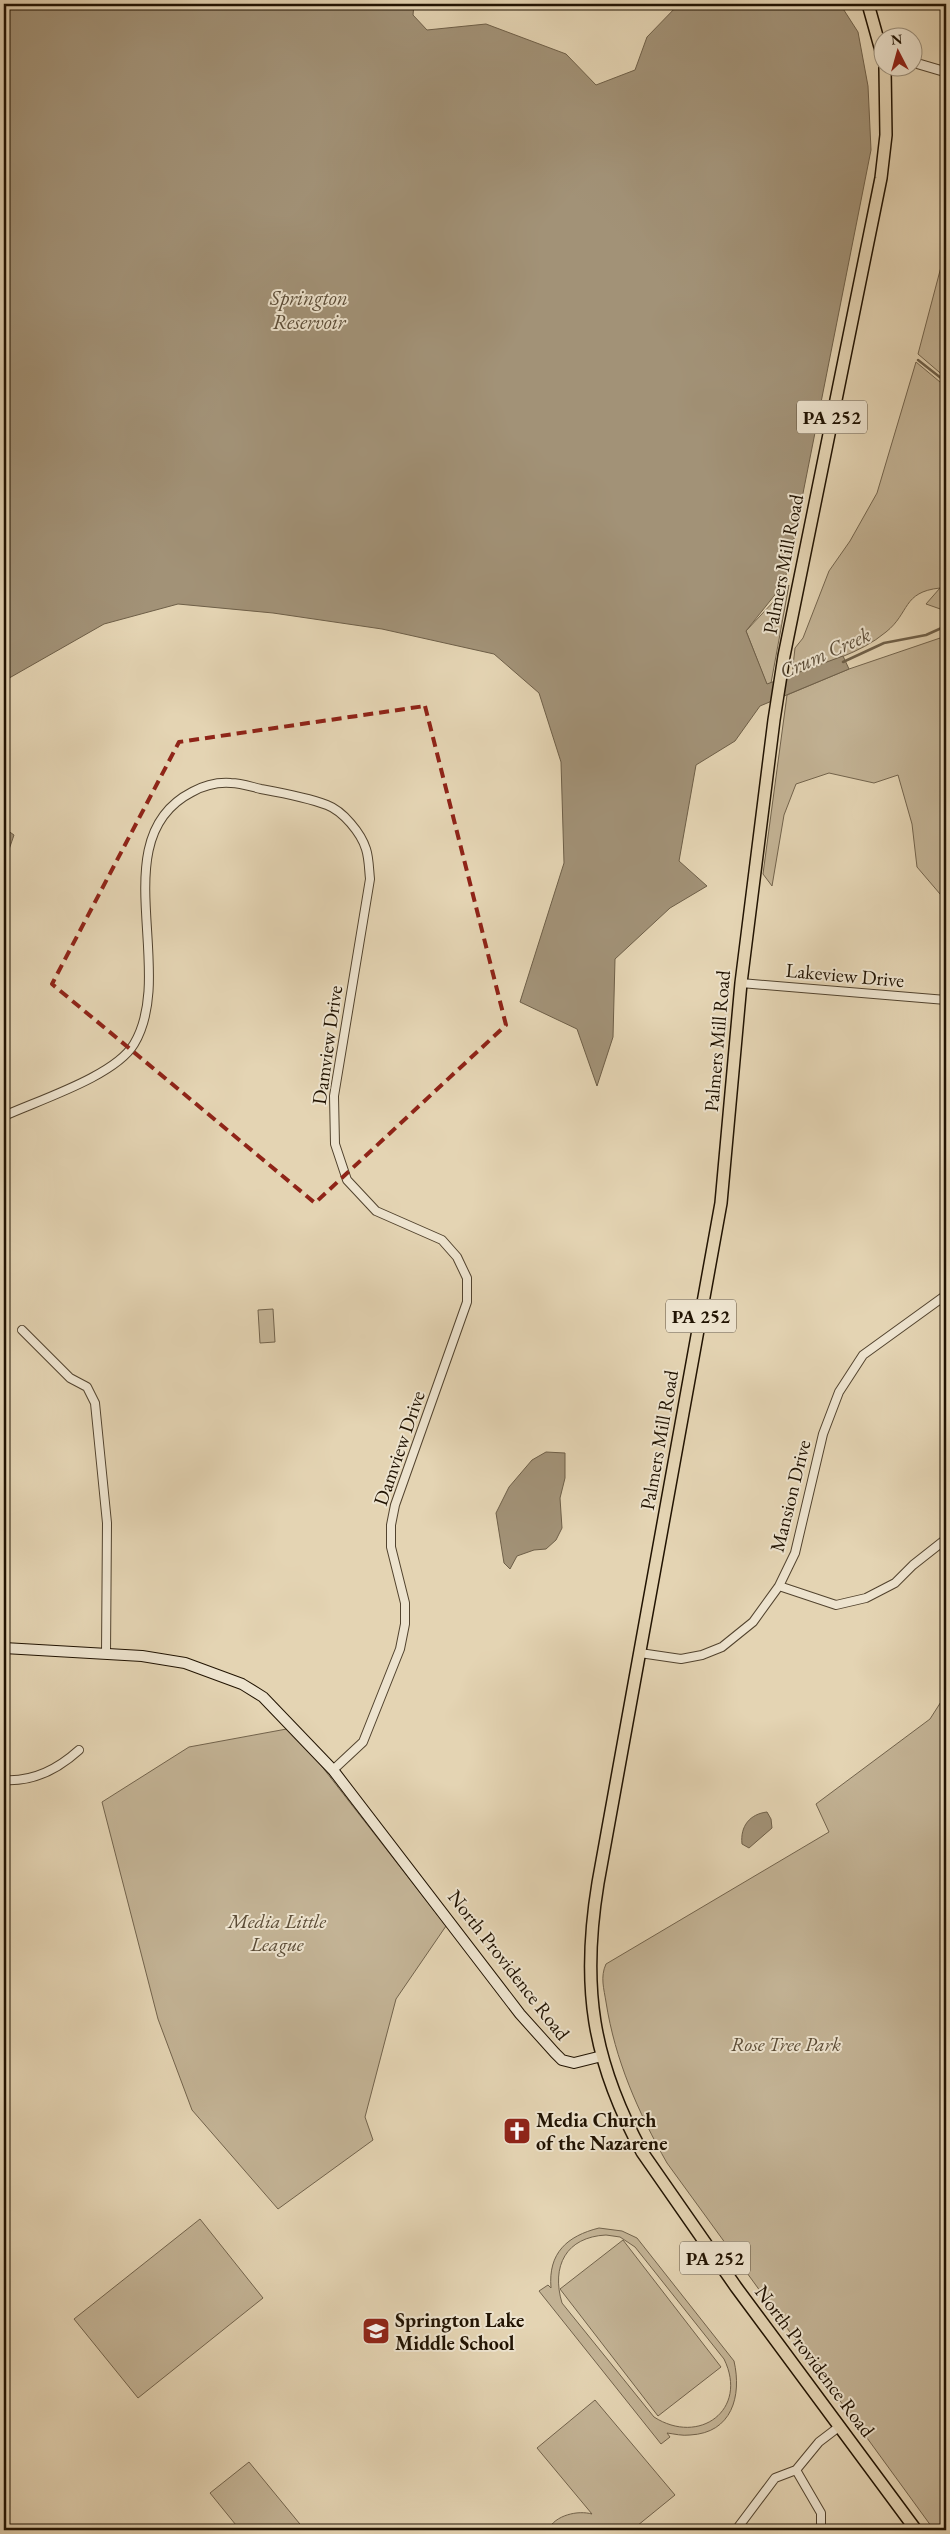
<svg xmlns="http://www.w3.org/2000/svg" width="950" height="2534" font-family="'EB Garamond',serif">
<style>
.green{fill:#c3b395;stroke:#72634c;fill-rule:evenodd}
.water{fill:#a29277;stroke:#6e5f48}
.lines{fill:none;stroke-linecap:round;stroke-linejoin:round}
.stream{stroke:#6e5f48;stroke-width:2.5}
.minor-casing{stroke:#52432e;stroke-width:10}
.tertiary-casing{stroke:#52432e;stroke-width:11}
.secondary-casing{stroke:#211302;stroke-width:12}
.primary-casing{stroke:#211302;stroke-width:14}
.minor{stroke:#ede3ce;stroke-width:8}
.tertiary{stroke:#ede3ce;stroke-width:9}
.secondary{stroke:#ede3ce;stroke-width:10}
.primary{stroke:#e4d4b3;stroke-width:11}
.marked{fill:none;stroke:#8f2418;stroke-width:4;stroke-dasharray:10 6;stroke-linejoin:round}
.labels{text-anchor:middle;stroke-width:4;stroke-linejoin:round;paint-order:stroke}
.shield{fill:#ede3ce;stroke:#5e513f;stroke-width:1}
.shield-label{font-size:19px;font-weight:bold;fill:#211302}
.street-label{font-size:20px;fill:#211302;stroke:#ede3ce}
.park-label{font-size:20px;font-style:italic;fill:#5a4b35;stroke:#ede3ce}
.poi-label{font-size:20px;font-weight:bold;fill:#211302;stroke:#ede3ce;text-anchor:start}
.water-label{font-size:21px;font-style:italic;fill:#5b4c37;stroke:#ede3ce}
</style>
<rect width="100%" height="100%" fill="#e4d4b3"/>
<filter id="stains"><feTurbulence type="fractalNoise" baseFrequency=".004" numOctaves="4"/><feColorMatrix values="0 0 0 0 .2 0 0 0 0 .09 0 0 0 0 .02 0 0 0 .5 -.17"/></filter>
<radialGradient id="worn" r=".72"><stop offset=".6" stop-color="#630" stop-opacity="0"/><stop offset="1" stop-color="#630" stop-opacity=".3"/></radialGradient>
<!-- green -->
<path class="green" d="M 946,248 L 946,378 L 918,354 Z
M 916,362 L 946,387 L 946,611 L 926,604 L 940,588 C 902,592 910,613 886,632 C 860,654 823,663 792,675 L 795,648 L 803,638 L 829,571 L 850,541 L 877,493 Z
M 789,585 L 771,683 L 767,685 L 746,631 Z
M 946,636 L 946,901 L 917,867 L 912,824 L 898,775 L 874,783 L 829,773 L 796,784 L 784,815 L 772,886 L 763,874 L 787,695 L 849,669 Z
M 273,1309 L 275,1342 L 260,1343 L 258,1310 Z
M 946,1694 L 946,2530 L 934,2530 L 667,2163 C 638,2112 615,2060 606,2002 C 604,1989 600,1977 606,1964 L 829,1832 L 816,1804 L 930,1719 Z
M 292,1728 L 446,1926 L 396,1999 L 365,2117 L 373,2140 L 278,2209 L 192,2110 L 158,2019 L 102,1802 L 189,1747 Z
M 200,2219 L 263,2298 L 138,2398 L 74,2319 Z
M 599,2228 L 622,2231 L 637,2238 L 734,2361 C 742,2396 732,2433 690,2435 C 682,2436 675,2434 667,2433 L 670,2437 L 661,2444 L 539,2291 L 548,2285 L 551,2288 C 548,2253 567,2236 599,2228 ZM 606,2235 L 620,2237 L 635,2247 L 724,2359 C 749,2410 699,2446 654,2417 L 562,2303 C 551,2266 566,2237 606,2235 Z
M 623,2240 L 721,2367 L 658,2416 L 560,2289 Z
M 595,2400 L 675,2495 L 632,2530 L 548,2530 C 555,2515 578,2510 592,2514 L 537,2448 Z
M 249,2462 L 304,2529 L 302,2530 L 240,2530 L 210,2493 Z"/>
<!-- water -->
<path class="water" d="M 4,4 L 414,4 L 413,15 L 427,30 L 486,24 L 566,54 L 596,85 L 635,70 L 647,37 L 679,4 L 840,4 L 858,32 L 868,86 L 871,150 L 788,569 L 782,586 L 746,631 L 767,684 L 843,656 L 849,669 L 760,706 L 735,741 L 696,765 L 679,861 L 707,886 L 670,908 L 615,959 L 613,1037 L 597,1086 L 577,1029 L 520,1002 L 564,863 L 561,762 L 539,693 L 494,654 L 382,629 L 273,613 L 178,604 L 104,624 L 4,681 Z
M 4,828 L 14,835 L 4,864 Z
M 546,1452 L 565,1453 L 565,1478 L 560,1498 L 562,1528 L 556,1540 L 546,1549 L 534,1550 L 517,1556 L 510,1569 L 504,1563 L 496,1513 L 509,1487 L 532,1460 Z
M 767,1812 L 771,1819 L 772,1828 L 749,1848 L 742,1844 C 740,1826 750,1814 767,1812 Z"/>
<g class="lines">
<!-- stream -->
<path class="stream" d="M 918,360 L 946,382
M 843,662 L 884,643 L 926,635 L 946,626"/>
<defs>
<path id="minor" d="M 741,983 L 946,1000
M 4,1116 C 39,1100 115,1076 134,1044 C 178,971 102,838 192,792 C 203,786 218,782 231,783 C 241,783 252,787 261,789 C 283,793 306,797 327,805 C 343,811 361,833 366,849 C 369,858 369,870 370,879 L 334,1096 L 335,1144 L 347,1180 L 376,1211 L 442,1240 L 457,1257 L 467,1278 L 467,1302 L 395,1505 L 391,1525 L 391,1547 L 405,1603 L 405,1624 L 400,1649 L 363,1742 L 333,1770
M 22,1330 L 70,1378 L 87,1387 L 95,1403 L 107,1523 L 106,1654
M 779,1586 L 836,1605 L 866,1598 L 895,1583 L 913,1565 L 946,1539
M 640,1653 L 681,1659 L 702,1655 L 722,1647 L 753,1622 L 779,1586 L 795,1553 L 823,1434 L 839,1392 L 863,1355 L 946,1295
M 4,1780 C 33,1782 58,1769 79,1750
M 796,2470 L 821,2513 L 821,2530
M 736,2530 L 775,2478 L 796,2470 L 819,2442 L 840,2426"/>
<path id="tertiary" d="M 912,62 L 946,72"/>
<path id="secondary" d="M 4,1648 L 142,1656 L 185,1663 L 242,1684 L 263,1697 L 333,1770 L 520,2014 L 555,2053 L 562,2060 L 574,2063 L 602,2056"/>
<path id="primary" d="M 868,4 L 882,54
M 885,68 L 886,135 L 881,178 L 784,656 L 774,720 L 741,983 L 721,1203 L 598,1883 C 581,1986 592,2060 642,2152 L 736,2287 L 916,2530"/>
</defs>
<!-- minor casing -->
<use href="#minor" class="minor-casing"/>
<!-- tertiary casing -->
<use href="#tertiary" class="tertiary-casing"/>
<!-- secondary casing -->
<use href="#secondary" class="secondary-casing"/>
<!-- primary casing -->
<use href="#primary" class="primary-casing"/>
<!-- minor -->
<use href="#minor" class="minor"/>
<!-- tertiary -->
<use href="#tertiary" class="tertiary"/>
<!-- secondary -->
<use href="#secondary" class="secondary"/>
<!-- primary -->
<use href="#primary" class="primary"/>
</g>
<!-- marked area -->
<path class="marked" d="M 425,706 L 506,1025 L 315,1203 L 52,984 L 179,742 Z"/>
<!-- icons -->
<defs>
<symbol id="church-square" viewBox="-11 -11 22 22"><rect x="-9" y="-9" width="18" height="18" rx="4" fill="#8f2418" stroke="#ede3ce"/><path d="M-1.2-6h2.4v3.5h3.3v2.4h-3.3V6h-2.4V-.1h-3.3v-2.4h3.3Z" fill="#fff"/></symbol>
<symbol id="school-square" viewBox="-11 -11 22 22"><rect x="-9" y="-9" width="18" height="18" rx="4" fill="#8f2418" stroke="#ede3ce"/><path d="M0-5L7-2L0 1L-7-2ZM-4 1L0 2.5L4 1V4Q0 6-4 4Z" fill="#fff"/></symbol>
</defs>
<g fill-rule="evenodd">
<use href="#church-square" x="501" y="2115" width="32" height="32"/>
<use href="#school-square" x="360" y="2315" width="32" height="32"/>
</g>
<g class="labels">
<!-- shield labels -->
<g class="shield">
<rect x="797" y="400.5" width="70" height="33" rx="4"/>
<rect x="666" y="1299.5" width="70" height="33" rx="4"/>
<rect x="680" y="2241.5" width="70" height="33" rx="4"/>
</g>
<g class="shield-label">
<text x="832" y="424">PA 252</text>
<text x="701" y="1323">PA 252</text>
<text x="715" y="2265">PA 252</text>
</g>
<!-- street labels -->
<g class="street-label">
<text transform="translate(783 564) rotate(-79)" y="7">Palmers Mill Road</text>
<text transform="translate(845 975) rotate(5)" y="7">Lakeview Drive</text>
<text transform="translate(717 1041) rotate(-85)" y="7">Palmers Mill Road</text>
<text transform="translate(327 1045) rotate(-82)" y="7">Damview Drive</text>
<text transform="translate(659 1440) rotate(-80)" y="7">Palmers Mill Road</text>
<text transform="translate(399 1448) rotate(-71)" y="7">Damview Drive</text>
<text transform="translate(790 1496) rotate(-76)" y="7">Mansion Drive</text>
<text transform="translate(509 1965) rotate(52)" y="7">North Providence Road</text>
<text transform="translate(815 2361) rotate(53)" y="7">North Providence Road</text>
</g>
<!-- park labels -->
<g class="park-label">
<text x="277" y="1928">Media Little<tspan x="277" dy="23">League</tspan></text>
<text x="786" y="2051">Rose Tree Park</text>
</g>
<!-- poi labels -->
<g class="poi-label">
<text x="536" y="2127">Media Church<tspan x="536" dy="23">of the Nazarene</tspan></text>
<text x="395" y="2327">Springton Lake<tspan x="395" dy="23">Middle School</tspan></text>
</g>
<!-- water labels -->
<g class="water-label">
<text x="309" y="305">Springton<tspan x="309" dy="24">Reservoir</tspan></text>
<text transform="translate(825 653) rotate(-24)" y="7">Crum Creek</text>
</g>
</g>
<!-- margin -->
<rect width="950" height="2534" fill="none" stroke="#e4d4b3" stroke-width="20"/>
<rect x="5" y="5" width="940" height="2524" fill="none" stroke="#211302" stroke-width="2.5"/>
<rect x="10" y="10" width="930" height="2514" fill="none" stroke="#211302"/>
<!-- north arrow -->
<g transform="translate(898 52) rotate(354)"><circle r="24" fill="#ede3ce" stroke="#9b907c"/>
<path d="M0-4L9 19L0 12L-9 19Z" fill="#8f2418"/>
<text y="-8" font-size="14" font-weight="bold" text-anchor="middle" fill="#211302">N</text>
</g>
<rect width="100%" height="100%" filter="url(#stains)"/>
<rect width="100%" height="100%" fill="url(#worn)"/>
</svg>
